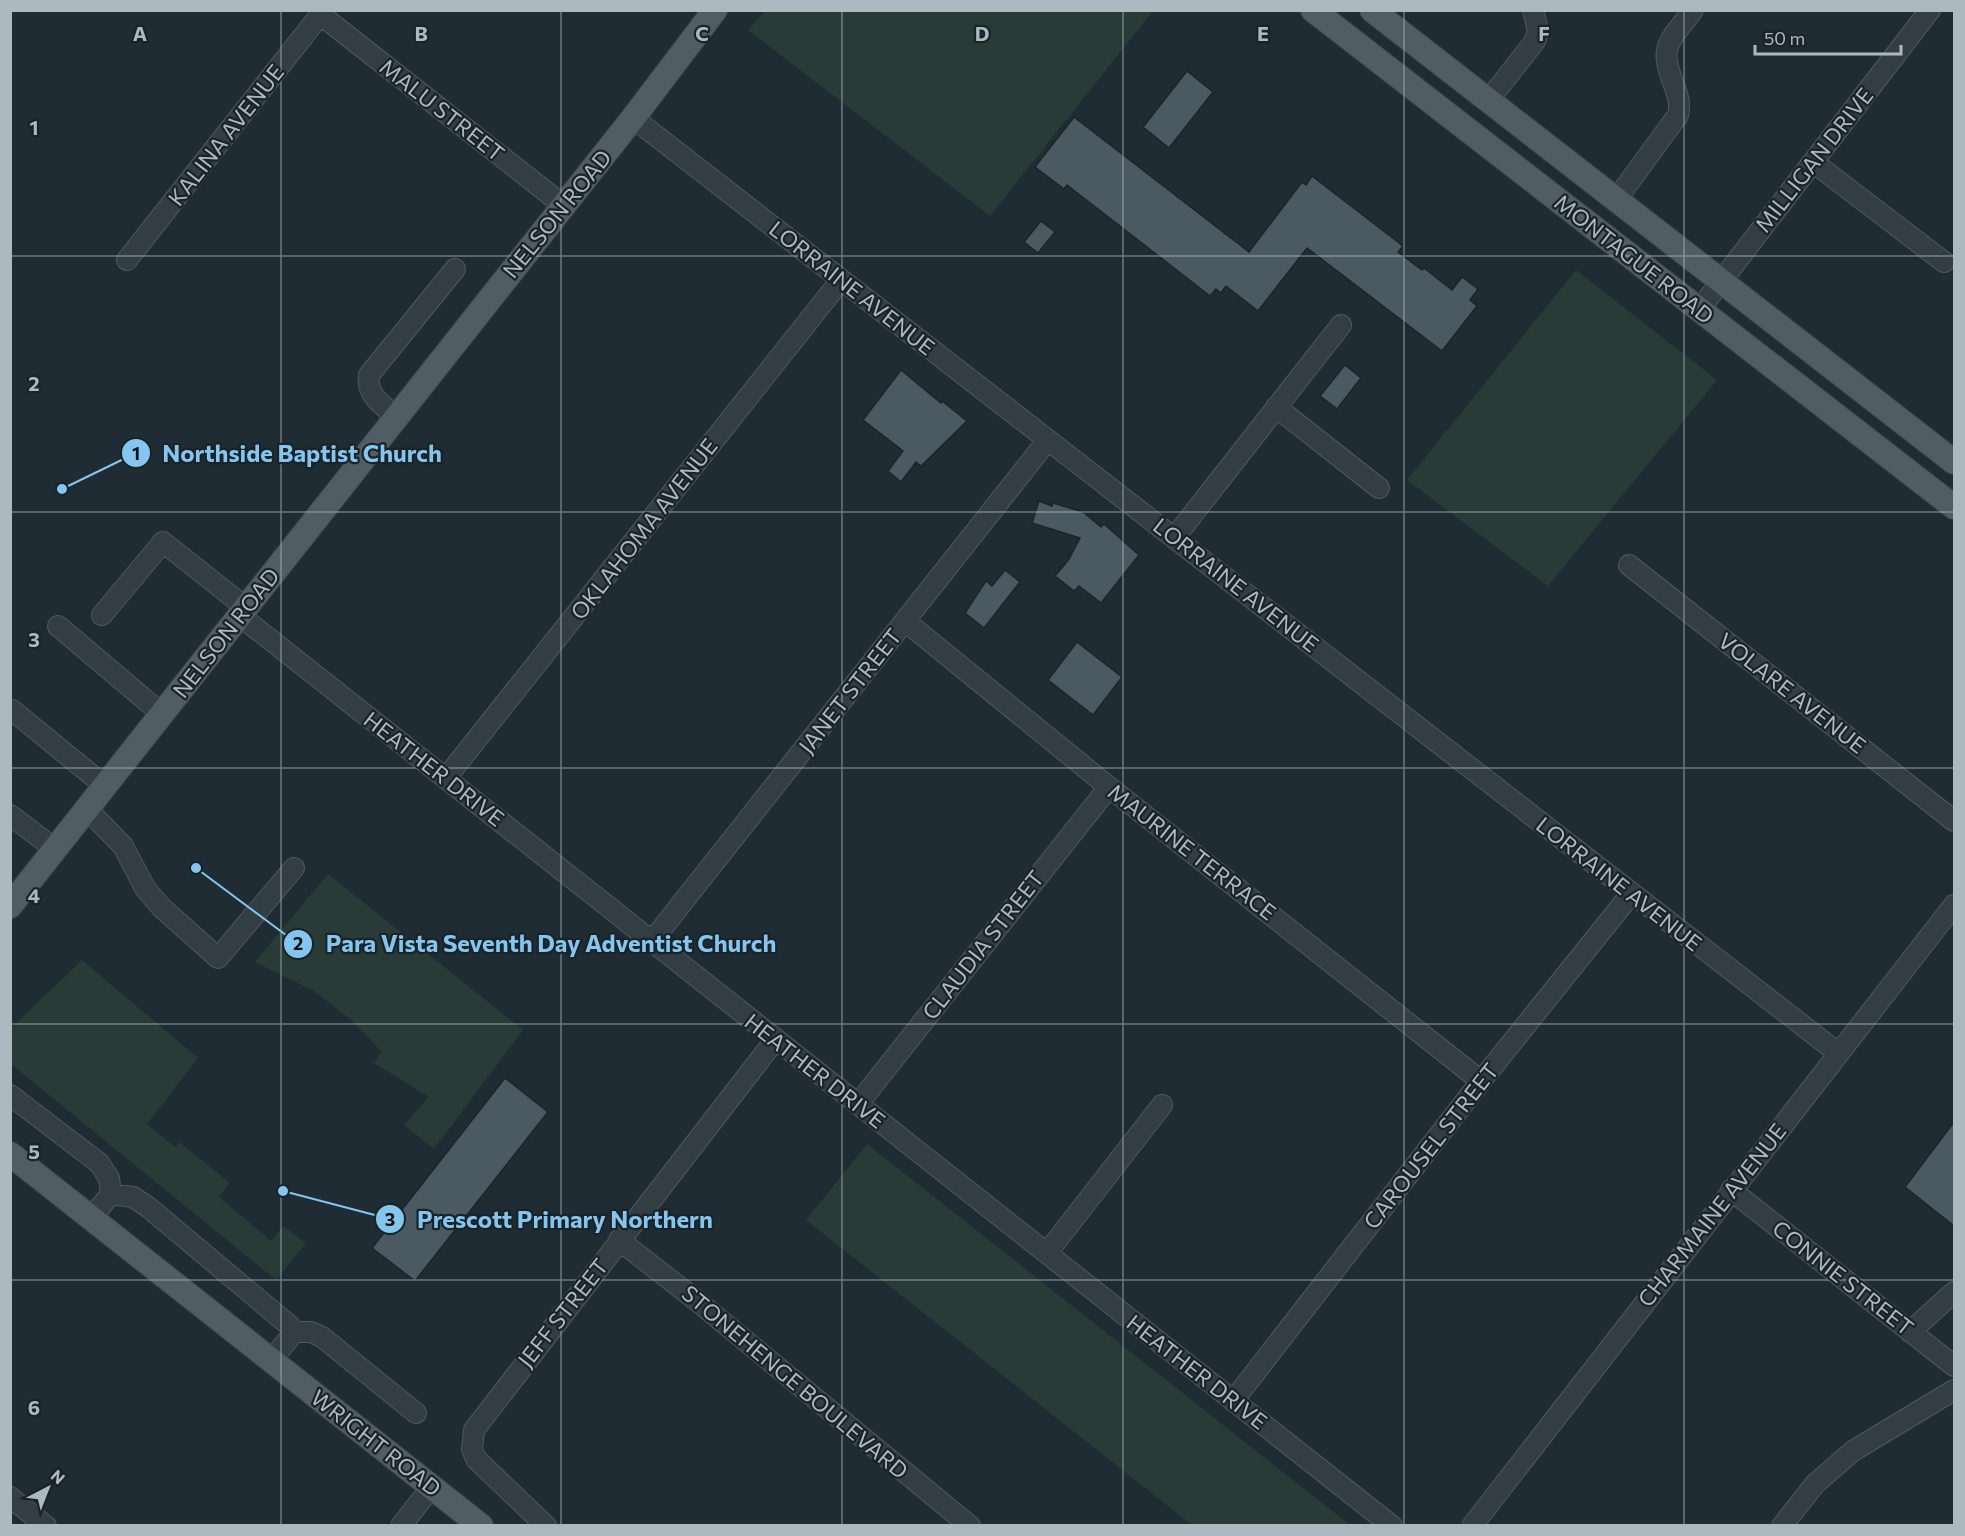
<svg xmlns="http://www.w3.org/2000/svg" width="1965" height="1536" font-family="Commissioner,sans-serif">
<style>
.green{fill:#283b36}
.building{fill:#4b5a62;stroke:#1b252a;stroke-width:1.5}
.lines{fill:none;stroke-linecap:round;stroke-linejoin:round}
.minor-casing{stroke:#4d595f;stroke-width:22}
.major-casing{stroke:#3c474d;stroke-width:26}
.minor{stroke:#333e44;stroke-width:20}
.major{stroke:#515d64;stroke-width:24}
.grid{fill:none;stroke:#adb9c1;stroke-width:1.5;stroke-opacity:0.55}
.labels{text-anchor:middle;stroke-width:4.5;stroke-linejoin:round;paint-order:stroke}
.street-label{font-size:22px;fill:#adb9c1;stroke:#192328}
.grid-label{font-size:20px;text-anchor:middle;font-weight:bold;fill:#adb9c1;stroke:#192328;stroke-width:4.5;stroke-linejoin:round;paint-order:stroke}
.leader{fill:none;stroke:#84c6ef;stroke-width:2}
.callout-dot{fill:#84c6ef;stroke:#192328;stroke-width:2}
.mark-label{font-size:18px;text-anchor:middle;font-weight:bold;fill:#111}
.callout-label{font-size:24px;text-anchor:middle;font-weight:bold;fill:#84c6ef;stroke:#192328;stroke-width:4.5;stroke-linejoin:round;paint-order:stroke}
</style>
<rect width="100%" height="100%" fill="#202c33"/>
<!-- green -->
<path class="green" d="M 765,11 L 765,10 L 1153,11 L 990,216 L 748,30 Z
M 1576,270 L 1717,380 L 1548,586 L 1407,480 Z
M 328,874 L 523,1030 L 434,1149 L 404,1125 L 429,1097 L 374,1063 L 382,1052 L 351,1020 L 314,991 L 255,962 Z
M 82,960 L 198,1058 L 147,1124 L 175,1147 L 179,1142 L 230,1183 L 219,1197 L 271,1241 L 283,1226 L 306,1243 L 276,1280 L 11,1064 L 11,1028 Z
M 867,1144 L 1350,1525 L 1192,1525 L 806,1220 Z"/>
<!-- building -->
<path class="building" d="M 1187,71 L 1213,92 L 1169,148 L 1143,127 Z
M 1074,117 L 1249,252 L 1302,182 L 1306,185 L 1312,176 L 1403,246 L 1398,252 L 1422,270 L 1424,268 L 1452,290 L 1462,277 L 1478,289 L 1470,300 L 1477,306 L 1442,351 L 1307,248 L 1258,311 L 1226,286 L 1221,293 L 1216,289 L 1210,296 L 1067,185 L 1064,189 L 1035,167 Z
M 1041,221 L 1055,232 L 1038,253 L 1024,242 Z
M 1345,365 L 1361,378 L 1337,409 L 1320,396 Z
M 901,370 L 941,403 L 942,401 L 967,421 L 921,466 L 916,462 L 901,482 L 888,471 L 903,451 L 863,420 Z
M 1039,501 L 1052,506 L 1053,503 L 1083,512 L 1101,527 L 1104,524 L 1139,555 L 1101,603 L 1079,586 L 1074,591 L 1055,576 L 1069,559 L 1080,538 L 1032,523 Z
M 1005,570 L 1020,582 L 984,628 L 965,613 L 986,581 L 992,586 Z
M 1077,642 L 1122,677 L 1093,715 L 1048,680 Z
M 505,1078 L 548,1112 L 415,1281 L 372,1248 Z
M 1954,1122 L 1954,1226 L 1905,1187 Z"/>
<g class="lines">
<defs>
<path id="minor" d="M 321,15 L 563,205
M 1488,101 L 1535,41 L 1538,31 L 1533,10
M 633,118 L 1838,1053
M 1813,162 L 1944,262
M 1616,200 L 1678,115 C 1684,94 1663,72 1667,50 C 1670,36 1685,22 1693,10
M 127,260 L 324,10
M 1699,310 L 1930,10
M 1276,407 L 1379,488
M 396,416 C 382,405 366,395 369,375 L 455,269
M 1175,537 L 1341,325
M 1629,565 L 1954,821
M 102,615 L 163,542 L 245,607
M 239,615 L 1392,1526
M 905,621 L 1109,787 L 1481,1081
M 58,626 L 162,714
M 10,712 L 12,710 L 105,786
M 446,778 L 841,280
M 87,809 L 123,846 L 145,888 L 161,907 L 218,958 L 294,868
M 10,815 L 55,849
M 652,941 L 1047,441
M 10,1095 L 99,1163 L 109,1178 L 111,1194
M 858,1104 L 1109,787
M 1731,1190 L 1954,1366
M 92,1217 L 111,1194 L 133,1197 L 148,1207 L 290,1326 L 294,1332 L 271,1361
M 619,1240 L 696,1300 L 970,1526
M 1047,1253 L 1162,1105
M 294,1332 L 311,1332 L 322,1337 L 416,1413
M 1910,1332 L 1954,1292
M 1233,1401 L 1481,1081 L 1631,894
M 10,1497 L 46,1526
M 401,1526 L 432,1486
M 546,1526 L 476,1459 L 472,1449 L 474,1430 L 775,1040
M 1472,1526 L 1954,905
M 1782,1526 L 1815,1484 L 1853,1451 L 1954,1390"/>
<path id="major" d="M 1313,10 L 1954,507
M 1372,10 L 1954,462
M 10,906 L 633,118 L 715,10
M 10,1154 L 481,1526"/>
</defs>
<!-- minor casing -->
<use href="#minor" class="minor-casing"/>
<!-- major casing -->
<use href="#major" class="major-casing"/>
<!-- minor -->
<use href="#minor" class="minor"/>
<!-- major -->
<use href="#major" class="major"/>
</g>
<!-- grid -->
<path class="grid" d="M 281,10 L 281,1526M 561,10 L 561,1526M 842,10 L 842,1526M 1123,10 L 1123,1526M 1404,10 L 1404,1526M 1684,10 L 1684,1526M 10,256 L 1954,256M 10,512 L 1954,512M 10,768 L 1954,768M 10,1024 L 1954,1024M 10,1280 L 1954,1280"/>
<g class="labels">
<!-- street labels -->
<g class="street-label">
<text transform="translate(442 110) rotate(38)" y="8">MALU STREET</text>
<text transform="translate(226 135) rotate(-52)" y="8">KALINA AVENUE</text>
<text transform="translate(1814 160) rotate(-52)" y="8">MILLIGAN DRIVE</text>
<text transform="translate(557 214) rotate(-51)" y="8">NELSON ROAD</text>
<text transform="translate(1634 259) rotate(38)" y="8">MONTAGUE ROAD</text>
<text transform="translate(852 288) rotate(38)" y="8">LORRAINE AVENUE</text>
<text transform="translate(644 529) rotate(-52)" y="8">OKLAHOMA AVENUE</text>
<text transform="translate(1236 585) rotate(38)" y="8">LORRAINE AVENUE</text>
<text transform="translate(226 633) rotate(-52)" y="8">NELSON ROAD</text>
<text transform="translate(850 691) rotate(-52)" y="8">JANET STREET</text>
<text transform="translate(1792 693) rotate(38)" y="8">VOLARE AVENUE</text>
<text transform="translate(434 769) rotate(38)" y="8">HEATHER DRIVE</text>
<text transform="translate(1192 852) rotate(38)" y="8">MAURINE TERRACE</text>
<text transform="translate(1619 884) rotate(38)" y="8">LORRAINE AVENUE</text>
<text transform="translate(983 945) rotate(-52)" y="8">CLAUDIA STREET</text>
<text transform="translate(815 1071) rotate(38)" y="8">HEATHER DRIVE</text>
<text transform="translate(1431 1146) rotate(-52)" y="8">CAROUSEL STREET</text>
<text transform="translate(1712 1215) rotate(-52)" y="8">CHARMAINE AVENUE</text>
<text transform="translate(1843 1278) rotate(38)" y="8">CONNIE STREET</text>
<text transform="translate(563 1313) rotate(-52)" y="8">JEFF STREET</text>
<text transform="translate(1197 1372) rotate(38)" y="8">HEATHER DRIVE</text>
<text transform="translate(795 1382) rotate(40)" y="8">STONEHENGE BOULEVARD</text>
<text transform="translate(376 1443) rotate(38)" y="8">WRIGHT ROAD</text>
</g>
</g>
<g class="grid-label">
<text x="140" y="41">A</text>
<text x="421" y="41">B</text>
<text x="702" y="41">C</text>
<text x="982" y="41">D</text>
<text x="1263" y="41">E</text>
<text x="1544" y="41">F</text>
<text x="34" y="135">1</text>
<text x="34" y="391">2</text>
<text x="34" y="647">3</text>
<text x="34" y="903">4</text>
<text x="34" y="1159">5</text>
<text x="34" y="1415">6</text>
</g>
<!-- callouts -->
<path class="leader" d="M62 489L136 453M196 868L298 944M283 1191L390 1219"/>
<g class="callout-dot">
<circle cx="62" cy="489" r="6"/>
<circle cx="196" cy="868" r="6"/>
<circle cx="283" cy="1191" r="6"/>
<circle cx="136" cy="453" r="15"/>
<circle cx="298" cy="944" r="15"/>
<circle cx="390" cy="1219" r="15"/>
</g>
<g class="mark-label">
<text x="136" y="460">1</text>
<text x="298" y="950">2</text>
<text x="390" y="1226">3</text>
</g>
<g class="callout-label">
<text x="302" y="462">Northside Baptist Church</text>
<text x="551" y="952">Para Vista Seventh Day Adventist Church</text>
<text x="565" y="1228">Prescott Primary Northern</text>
</g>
<!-- border -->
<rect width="1965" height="1536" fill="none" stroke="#adb9c1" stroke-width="24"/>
<!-- north arrow -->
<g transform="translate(48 1488) rotate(42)" stroke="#192328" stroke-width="4.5" paint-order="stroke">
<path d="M0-4.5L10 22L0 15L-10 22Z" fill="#adb9c1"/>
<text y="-9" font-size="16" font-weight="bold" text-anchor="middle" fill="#adb9c1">N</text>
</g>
<!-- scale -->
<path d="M1755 45v9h146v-9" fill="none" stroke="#adb9c1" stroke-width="3"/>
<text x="1764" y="45" font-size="18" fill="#adb9c1" stroke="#192328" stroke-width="4.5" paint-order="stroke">50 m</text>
</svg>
